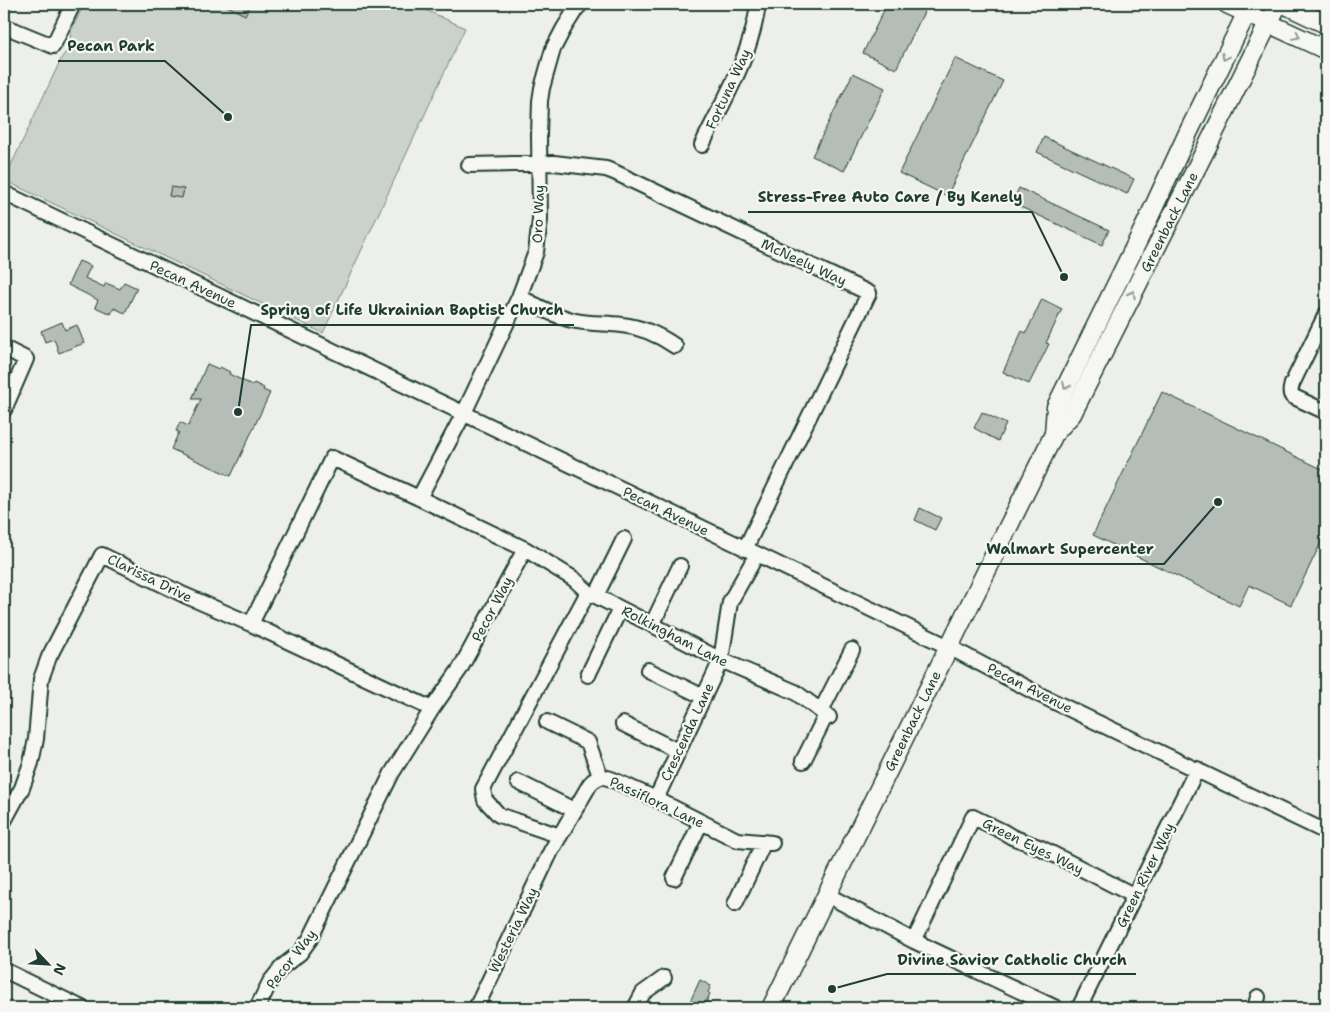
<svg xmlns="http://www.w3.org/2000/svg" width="1330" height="1012" font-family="'Shantell Sans',sans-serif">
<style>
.green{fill:#cbd2cc;stroke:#758880}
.building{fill:#b4bdb8;stroke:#1f3d34}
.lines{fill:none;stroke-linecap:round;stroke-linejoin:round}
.minor-casing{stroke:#1f3d34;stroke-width:18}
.major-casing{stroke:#1f3d34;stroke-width:21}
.minor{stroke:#f6f6f2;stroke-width:14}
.major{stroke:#f6f6f2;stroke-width:18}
.oneway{stroke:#8a9a93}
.labels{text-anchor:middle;stroke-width:4.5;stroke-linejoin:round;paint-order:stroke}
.street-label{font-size:14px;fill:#1f3d34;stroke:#f6f6f2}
.leader{fill:none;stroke:#1f3d34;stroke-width:2}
.callout-dot{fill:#1f3d34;stroke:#f6f6f2;stroke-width:2}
.callout-label{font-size:15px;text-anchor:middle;font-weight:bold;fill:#1f3d34;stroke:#f6f6f2;stroke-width:4.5;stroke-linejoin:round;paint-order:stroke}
</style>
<rect width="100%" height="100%" fill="#edefea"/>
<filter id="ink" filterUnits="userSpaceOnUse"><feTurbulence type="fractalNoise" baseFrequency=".02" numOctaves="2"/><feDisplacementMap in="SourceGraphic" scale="10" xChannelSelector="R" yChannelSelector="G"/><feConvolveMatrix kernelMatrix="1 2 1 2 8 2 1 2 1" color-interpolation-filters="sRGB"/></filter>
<g filter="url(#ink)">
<!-- green -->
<path class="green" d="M 84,4 L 413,4 L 465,28 L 323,333 L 4,180 L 62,57 L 69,48 L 71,31 Z"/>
<!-- building -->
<path class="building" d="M 223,4 L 251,4 L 245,15 Z
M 887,4 L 928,4 L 896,69 L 863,53 Z
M 955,58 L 1003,81 L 947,196 L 899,173 Z
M 853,73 L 885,88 L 844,171 L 812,156 Z
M 1044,137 L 1134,179 L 1127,194 L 1037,152 Z
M 171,187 L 184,189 L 182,198 L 169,196 Z
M 1019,188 L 1109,230 L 1102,245 L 1012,203 Z
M 79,261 L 91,266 L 85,278 L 104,287 L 106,283 L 120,289 L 124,282 L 137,288 L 125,313 L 114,308 L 111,314 L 95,307 L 98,300 L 68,285 Z
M 1042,299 L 1062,309 L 1046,343 L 1049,344 L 1029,384 L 1003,372 L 1022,331 L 1026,333 Z
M 62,322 L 65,330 L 77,325 L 84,343 L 59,353 L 54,339 L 45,342 L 41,331 Z
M 207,364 L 219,369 L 220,367 L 230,372 L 229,374 L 252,385 L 254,383 L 264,388 L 263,390 L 270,393 L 231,476 L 171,449 L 179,432 L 176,431 L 180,422 L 188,426 L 201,399 L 192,399 Z
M 1162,392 L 1326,471 L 1326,532 L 1291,605 L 1249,585 L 1239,606 L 1093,535 Z
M 982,412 L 1006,424 L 998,441 L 974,428 Z
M 920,508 L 941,518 L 935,530 L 915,520 Z
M 700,980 L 711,986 L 708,992 L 710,994 L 706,1002 L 719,1008 L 687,1008 Z"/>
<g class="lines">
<defs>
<path id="minor" d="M 4,26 L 53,46 L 73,4
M 702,145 C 724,99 752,55 758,4
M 469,165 L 554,163 L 606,169 L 614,172 L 869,293 L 745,549
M 4,193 L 757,554 L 949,647 L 1040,695 L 1326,832
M 519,297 C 538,306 556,317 576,321 C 592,324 607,323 622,325 C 642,327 659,335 675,346
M 1326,314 L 1292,384 C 1291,389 1289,392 1292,396 L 1326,412
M 4,348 L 26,359 L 4,410
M 419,498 L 464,413 L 519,297 L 536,252 L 540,220 L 539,135 L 540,101 L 542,88 L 553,49 L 564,28 L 576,9 L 581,4
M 525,549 L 574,579 L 588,592 L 721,660 L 795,692 L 829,717
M 596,596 L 624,539
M 251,624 L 332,458 L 419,498 L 525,549 L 460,669 L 432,709 L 392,773 L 310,939 L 300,953 L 283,966 L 270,982 L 257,1008
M 652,625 L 680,566
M 648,670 L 704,697
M 588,675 L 620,609
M 821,711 L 852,650
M 547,722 L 588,742 L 600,776
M 623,724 L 678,751
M 803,761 L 826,715
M 518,782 L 574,810
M 656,799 L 721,660 L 730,602 L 757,554
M 4,821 L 22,788 L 31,763 L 36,739 L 41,679 L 49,657 L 102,555 L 184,595 L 251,624 L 432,709
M 560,836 L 499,815 L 485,800 L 483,789 L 588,592
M 674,878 L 701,822
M 827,895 L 914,941 L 1056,1008
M 735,904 L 764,842
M 914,941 L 973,817 L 1002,831 L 1012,837 L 1041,848 L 1135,896
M 4,970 L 82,1008
M 476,1008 L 551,851 L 590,784 L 593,781 L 601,776 L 611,779 L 656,799 L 737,840 L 772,843
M 635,1008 L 643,993 L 664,978
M 1079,1008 L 1197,769
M 1255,1008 L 1258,997"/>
<g id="major">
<path d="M 1227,4 L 1326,50"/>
<path d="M 1284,4 L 1326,24"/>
<path d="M 1054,434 L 1056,407 L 1145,226 L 1188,133 L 1251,4"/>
<path id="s1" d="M 771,1008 L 1054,434 L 1072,414 L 1209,143 L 1278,4"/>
</g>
</defs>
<!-- minor casing -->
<use href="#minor" class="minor-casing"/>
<!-- major casing -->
<use href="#major" class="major-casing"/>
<!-- minor -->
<use href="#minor" class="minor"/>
<!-- major -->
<use href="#major" class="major"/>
</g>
<!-- one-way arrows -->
<defs><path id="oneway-chevron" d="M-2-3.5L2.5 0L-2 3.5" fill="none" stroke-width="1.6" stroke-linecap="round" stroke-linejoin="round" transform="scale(1.25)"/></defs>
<g class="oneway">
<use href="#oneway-chevron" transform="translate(1297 36) rotate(26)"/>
<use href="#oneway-chevron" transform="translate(1225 57) rotate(116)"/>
<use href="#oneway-chevron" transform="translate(1132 294) rotate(-63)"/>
<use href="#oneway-chevron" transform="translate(1066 386) rotate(116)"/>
</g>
</g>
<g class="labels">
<!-- street labels -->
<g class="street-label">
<text transform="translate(728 89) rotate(-65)" y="5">Fortuna Way</text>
<text transform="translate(538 214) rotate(-88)" y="5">Oro Way</text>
<text dy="5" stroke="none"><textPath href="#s1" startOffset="882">Greenback Lane</textPath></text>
<text transform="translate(804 262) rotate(25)" y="5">McNeely Way</text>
<text transform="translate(193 284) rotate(25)" y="5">Pecan Avenue</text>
<text transform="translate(666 511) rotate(26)" y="5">Pecan Avenue</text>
<text transform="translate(150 578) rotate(26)" y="5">Clarissa Drive</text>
<text transform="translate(492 609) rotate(-62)" y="5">Pecor Way</text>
<text transform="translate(675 636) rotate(27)" y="5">Rolkingham Lane</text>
<text transform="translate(1030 688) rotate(27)" y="5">Pecan Avenue</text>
<text dy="5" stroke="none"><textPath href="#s1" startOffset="320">Greenback Lane</textPath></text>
<text transform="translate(687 732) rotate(-65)" y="5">Crescenda Lane</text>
<text transform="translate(657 802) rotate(25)" y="5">Passiflora Lane</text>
<text transform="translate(1033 846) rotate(26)" y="5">Green Eyes Way</text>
<text transform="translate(1145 875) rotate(-64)" y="5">Green River Way</text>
<text transform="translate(513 930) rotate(-64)" y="5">Westeria Way</text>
<text transform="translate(291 959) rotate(-52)" y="5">Pecor Way</text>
</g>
</g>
<!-- callouts -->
<path class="leader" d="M228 117L165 61H58M1064 277L1032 212H748M238 412L251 325H574M1218 502L1164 564H976M832 989L887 974H1136"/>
<g class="callout-dot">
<circle cx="228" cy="117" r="5"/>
<circle cx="1064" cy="277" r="5"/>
<circle cx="238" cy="412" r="5"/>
<circle cx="1218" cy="502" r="5"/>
<circle cx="832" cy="989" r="5"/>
</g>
<g class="callout-label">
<text x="111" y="51">Pecan Park</text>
<text x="890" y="202">Stress-Free Auto Care / By Kenely</text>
<text x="412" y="315">Spring of Life Ukrainian Baptist Church</text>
<text x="1070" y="554">Walmart Supercenter</text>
<text x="1012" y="965">Divine Savior Catholic Church</text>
</g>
<!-- margin -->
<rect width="1330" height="1012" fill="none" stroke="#f6f6f2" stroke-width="20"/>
<rect x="10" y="10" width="1310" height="992" fill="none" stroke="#1f3d34" stroke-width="2" filter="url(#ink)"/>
<!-- north arrow -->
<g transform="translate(48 964) rotate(115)" stroke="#f6f6f2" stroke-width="4" paint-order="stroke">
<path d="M0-4L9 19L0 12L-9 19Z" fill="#1f3d34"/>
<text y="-8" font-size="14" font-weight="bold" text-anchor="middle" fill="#1f3d34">N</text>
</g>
</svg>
